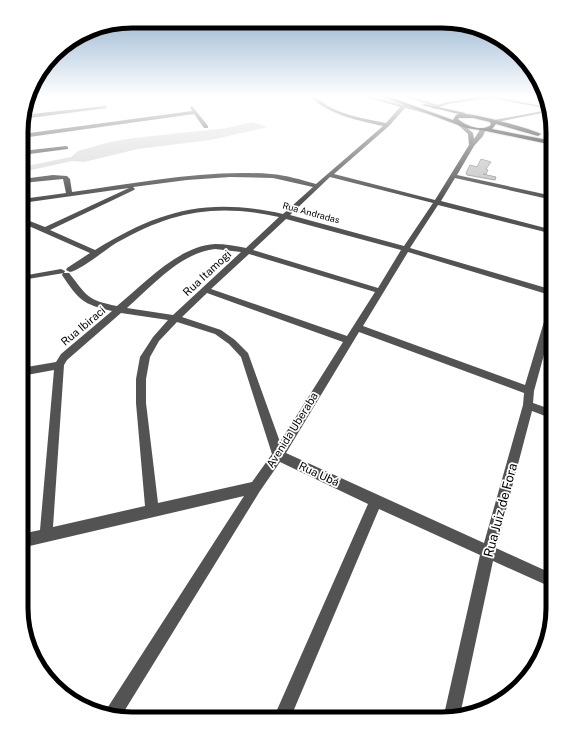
<svg xmlns="http://www.w3.org/2000/svg" width="574" height="740" font-family="'Public Sans',sans-serif">
<style>
.green{fill:#dadada}
.building{fill:#c3c3c3;stroke:#979797}
.lines{fill:none;stroke-linecap:round;stroke-linejoin:round}
.major-casing{stroke:#dbdbdb;stroke-width:2}
.minor{fill:#535353;fill-rule:evenodd}
.major{fill:#000;fill-rule:evenodd}
.labels{text-anchor:middle;stroke-width:3.5;stroke-linejoin:round;paint-order:stroke}
.far-street-label{font-size:9px;fill:#000;stroke:#fff}
.street-label{font-size:11px;fill:#000;stroke:#fff}
.near-street-label{font-size:13px;fill:#000;stroke:#fff}
.rim{fill:none;stroke:#000;stroke-width:5}
</style>
<rect width="100%" height="100%" fill="#fff"/>
<!-- green -->
<path class="green" d="M 252,122 L 268,127 L 210,140 L 138,149 L 84,162 L 72,161 L 22,172 L 22,167 L 71,157 L 78,151 L 110,142 L 134,138 L 227,128 Z"/>
<!-- building -->
<path class="building" d="M 481,159 L 491,162 L 486,169 L 488,170 L 486,174 L 483,174 L 496,177 L 495,180 L 467,175 L 466,173 L 470,165 L 477,167 Z"/>
<g class="lines">
<defs>
<path id="major" d="M 380,96 L 387,96 L 453,120 L 456,115 L 459,114 L 422,105 L 424,104 L 465,113 L 465,114 C 476,114 532,129 541,134 L 538,136 L 496,124 L 492,129 L 553,141 L 553,145 L 486,131 L 466,128 ZM 459,118 L 473,118 L 490,122 L 491,125 C 481,132 466,126 458,119 Z"/>
</defs>
<!-- major casing -->
<use href="#major" class="major-casing"/>
<!-- minor -->
<path class="minor" d="M 309,96 C 316,96 322,102 328,106 C 346,116 366,119 386,123 L 400,107 L 362,96 L 370,96 L 435,114 L 433,115 L 405,108 L 389,126 L 334,174 L 435,200 L 469,145 L 468,134 L 457,124 L 460,122 L 473,133 L 474,139 L 481,128 L 486,129 L 483,136 L 474,146 L 457,175 L 553,196 L 553,200 L 455,178 L 441,201 L 553,230 L 553,234 L 438,205 L 410,248 L 553,290 L 553,296 L 408,252 L 363,326 L 525,385 L 549,305 L 553,302 L 553,322 L 534,391 L 533,403 L 553,410 L 553,419 L 532,411 L 496,548 L 553,574 L 553,588 L 493,561 L 460,715 L 443,719 L 480,555 L 379,509 L 290,719 L 273,719 L 368,504 L 280,462 L 260,491 L 120,718 L 105,713 L 106,710 L 244,496 L 21,548 L 21,534 L 40,530 L 54,370 L 21,376 L 21,368 L 56,362 L 61,354 L 112,311 C 82,304 79,300 62,275 L 63,273 L 69,273 C 88,297 87,300 117,306 C 144,284 178,246 215,244 C 225,244 236,246 246,248 L 279,217 C 216,203 172,211 116,243 C 105,250 81,270 70,272 L 66,270 L 67,268 L 90,253 L 22,223 L 22,218 L 45,227 L 129,188 L 22,203 L 22,199 L 66,193 L 63,179 L 22,183 L 22,179 L 53,175 L 67,176 L 70,179 L 72,192 C 138,183 205,169 271,174 C 286,175 302,180 316,184 L 383,126 C 357,120 329,115 309,96 ZM 230,177 L 273,178 L 313,187 L 283,214 C 207,197 160,210 95,250 L 50,230 L 134,190 L 135,189 L 133,187 L 187,180 ZM 330,177 L 433,203 L 404,246 L 290,215 ZM 286,219 L 401,250 L 378,288 L 253,250 ZM 215,249 L 241,252 L 173,315 L 127,308 C 152,286 180,253 215,249 ZM 249,254 L 375,292 L 347,336 L 211,289 ZM 207,293 L 343,342 L 280,442 L 248,353 L 235,340 L 221,330 L 182,317 ZM 121,313 L 168,320 L 153,337 L 140,357 L 136,379 L 136,403 L 145,506 L 53,527 L 64,365 L 67,360 ZM 177,322 L 215,334 L 229,344 L 241,357 L 272,454 L 252,482 L 158,503 L 146,403 L 146,379 L 150,357 L 159,341 ZM 359,332 L 524,393 L 523,405 L 484,543 L 286,453 Z
M 402,96 L 410,96 L 438,105 L 447,102 L 484,96 L 497,96 L 496,97 L 547,107 L 548,109 L 491,98 L 448,104 L 434,109 L 432,108 L 434,106 Z
M 541,96 L 545,96 L 545,98 Z
M 105,106 L 107,108 L 22,119 L 22,115 Z
M 192,106 L 208,126 L 208,128 L 204,128 L 194,114 L 22,138 L 22,134 L 192,111 L 190,107 Z
M 548,110 L 548,112 L 492,123 L 489,121 Z
M 66,146 L 68,147 L 68,149 L 22,155 L 22,151 Z
M 61,269 L 65,271 L 64,273 L 22,280 L 22,276 Z"/>
<!-- major -->
<use href="#major" class="major"/>
</g>
<!-- sky -->
<linearGradient id="sky" x2="0" y2="1"><stop stop-color="#8baccc"/><stop offset="0.48" stop-color="#fff"/><stop offset="1" stop-color="#fff" stop-opacity="0"/></linearGradient>
<rect width="574" height="200" fill="url(#sky)"/>
<g class="labels">
<!-- far-street labels -->
<g class="far-street-label">
<text transform="translate(311 213) rotate(15)" y="3">Rua Andradas</text>
</g>
<!-- street labels -->
<g class="street-label">
<text transform="translate(207 273) rotate(-43)" y="4">Rua Itamogi</text>
<text transform="translate(83 326) rotate(-40)" y="4">Rua Ibiraci</text>
<text transform="translate(292 430) rotate(-58)" y="4">Avenida Uberaba</text>
<text transform="translate(319 474) rotate(25)" y="4">Rua Ubá</text>
</g>
<!-- near-street labels -->
<g class="near-street-label">
<text transform="translate(500 510) rotate(-75)" y="5">Rua Juiz de Fora</text>
</g>
</g>
<!-- crop -->
<path d="M0 0H574V740H0ZM132 28H442A104 104 0 0 1 546 132V608A104 104 0 0 1 442 712H132A104 104 0 0 1 28 608V132A104 104 0 0 1 132 28Z" fill="#fff" fill-rule="evenodd"/>
<path class="rim" d="M132 28H442A104 104 0 0 1 546 132V608A104 104 0 0 1 442 712H132A104 104 0 0 1 28 608V132A104 104 0 0 1 132 28Z"/>
</svg>
